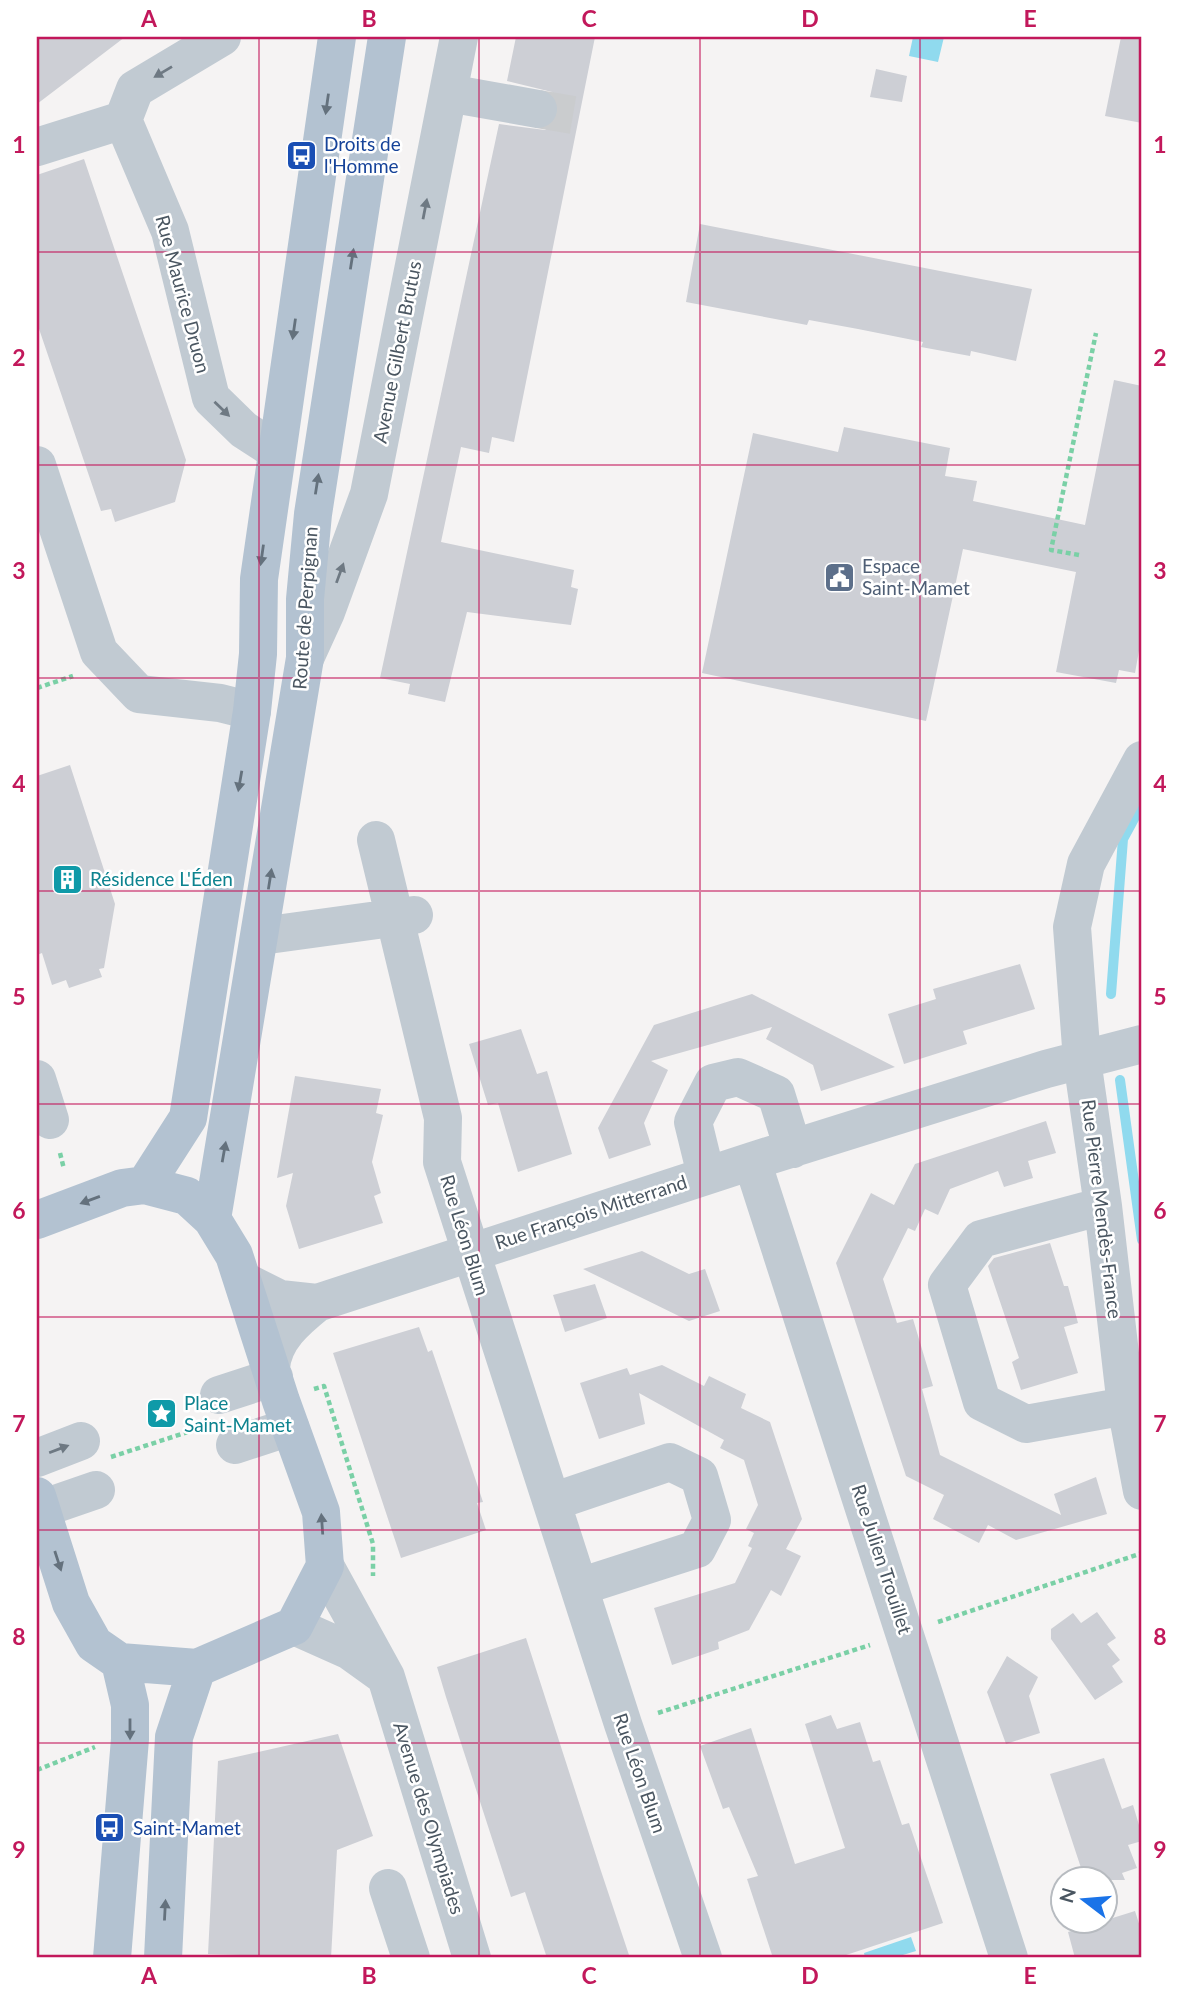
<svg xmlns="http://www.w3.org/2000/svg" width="1179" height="1995" font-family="Lato,sans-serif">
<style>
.water{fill:#90daee}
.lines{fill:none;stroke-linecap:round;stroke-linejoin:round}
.stream{stroke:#90daee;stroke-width:10}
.building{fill:#cdcfd5}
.minor-tunnel{stroke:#caccce;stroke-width:38;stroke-dasharray:38 19;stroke-linecap:butt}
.path{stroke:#7ad0a6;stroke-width:4.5;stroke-dasharray:5 3.5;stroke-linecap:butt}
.minor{stroke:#c1cad2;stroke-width:38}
.major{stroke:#b3c2d1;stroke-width:38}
.oneway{fill:#6e7983}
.oneway2{fill:#64717d}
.grid{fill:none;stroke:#c2185b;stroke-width:2;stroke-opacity:0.55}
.labels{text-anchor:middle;stroke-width:5;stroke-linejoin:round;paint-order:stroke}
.transit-label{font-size:19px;fill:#164399;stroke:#fff;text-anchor:start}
.street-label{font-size:19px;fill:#4a5661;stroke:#fff}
.service-label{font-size:19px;fill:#4e5e75;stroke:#fff;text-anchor:start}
.culture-label{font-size:19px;fill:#0d838f;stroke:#fff;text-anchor:start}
.neatline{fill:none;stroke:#c2185b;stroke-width:2.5}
.grid-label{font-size:23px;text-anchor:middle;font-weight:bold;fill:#c2185b}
</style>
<rect width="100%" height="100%" fill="#f5f3f3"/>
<!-- water -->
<path class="water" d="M 913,37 L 944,37 L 938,62 L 909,56 Z
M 911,1937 L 916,1951 L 893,1958 L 865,1958 L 864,1953 Z"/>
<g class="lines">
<!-- stream -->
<path class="stream" d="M 1111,994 L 1123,839 L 1142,804
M 1120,1080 L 1142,1240"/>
</g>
<!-- building -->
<path class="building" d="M 37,37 L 125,37 L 37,104 Z
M 516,37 L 595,37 L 514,442 L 492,437 L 489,453 L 461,447 L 441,542 L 574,570 L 571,587 L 578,589 L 571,625 L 467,612 L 445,702 L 408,694 L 410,684 L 380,678 L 499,124 L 545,130 L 554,124 L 559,113 L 558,101 L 552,92 L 507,81 Z
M 1121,37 L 1142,37 L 1142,123 L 1105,116 Z
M 876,69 L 907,76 L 902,102 L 870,97 Z
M 84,159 L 186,460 L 175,502 L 115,522 L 111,509 L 101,511 L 37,323 L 37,175 Z
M 700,224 L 1032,289 L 1016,361 L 971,351 L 970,356 L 921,347 L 923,342 L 858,329 L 809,320 L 807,325 L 686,302 Z
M 1114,380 L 1142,386 L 1142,634 L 1135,673 L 1119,670 L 1116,683 L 1056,672 L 1076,572 L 963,549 L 926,721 L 702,673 L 753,433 L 838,452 L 844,427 L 950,448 L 945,476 L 977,481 L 973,501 L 1085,525 Z
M 70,765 L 115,904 L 104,968 L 99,969 L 102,977 L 69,988 L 66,980 L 52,985 L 42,953 L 37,955 L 37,776 Z
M 1020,964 L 1035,1009 L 963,1031 L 967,1044 L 904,1064 L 888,1014 L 936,999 L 933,989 Z
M 752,994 L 895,1067 L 821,1091 L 813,1065 L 766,1039 L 772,1027 L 651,1061 L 668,1070 L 644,1123 L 651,1145 L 609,1159 L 598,1128 L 654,1025 Z
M 521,1029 L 537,1074 L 547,1071 L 572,1154 L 518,1172 L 498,1103 L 488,1105 L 469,1044 Z
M 295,1076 L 381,1089 L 376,1113 L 383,1115 L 372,1162 L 381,1193 L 374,1196 L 383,1223 L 299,1249 L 286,1206 L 293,1173 L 277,1178 Z
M 1046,1121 L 1056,1153 L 1028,1161 L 1033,1178 L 1004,1187 L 998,1171 L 950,1189 L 938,1215 L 925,1209 L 915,1231 L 908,1228 L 883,1279 L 897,1323 L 913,1319 L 933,1386 L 922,1389 L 940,1455 L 1061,1515 L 1054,1494 L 1096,1477 L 1107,1514 L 1016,1540 L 988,1525 L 979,1543 L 933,1519 L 944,1495 L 906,1476 L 836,1263 L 871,1193 L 894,1205 L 915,1164 Z
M 1050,1243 L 1064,1286 L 1068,1286 L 1078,1323 L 1064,1327 L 1078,1373 L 1021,1390 L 1012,1362 L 1019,1358 L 988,1266 L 994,1258 Z
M 642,1251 L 689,1274 L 705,1269 L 720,1311 L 689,1321 L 583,1269 Z
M 595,1284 L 607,1318 L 565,1332 L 553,1295 Z
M 419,1327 L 428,1352 L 432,1350 L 461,1436 L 483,1502 L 477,1503 L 486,1530 L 401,1558 L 333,1353 Z
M 662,1365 L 704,1386 L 709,1376 L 746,1394 L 741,1408 L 770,1422 L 802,1519 L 786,1549 L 801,1556 L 781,1596 L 771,1590 L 749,1630 L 718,1642 L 719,1649 L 672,1665 L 654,1608 L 735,1583 L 752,1548 L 748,1546 L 754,1533 L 746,1529 L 758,1505 L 744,1460 L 720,1448 L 724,1440 L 639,1393 L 645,1424 L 599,1439 L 580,1383 L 627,1368 L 630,1375 Z
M 1097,1612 L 1116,1638 L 1107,1644 L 1120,1660 L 1112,1666 L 1123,1682 L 1095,1700 L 1051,1639 L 1051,1629 L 1073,1613 L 1081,1623 Z
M 526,1638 L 600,1868 L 630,1958 L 547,1958 L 525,1892 L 511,1897 L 446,1697 L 437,1667 Z
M 1007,1656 L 1038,1677 L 1029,1696 L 1040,1733 L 1006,1744 L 987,1692 Z
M 831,1715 L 837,1729 L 860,1722 L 873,1762 L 880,1760 L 902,1825 L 909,1823 L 943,1923 L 837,1958 L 773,1958 L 747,1879 L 758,1876 L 729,1807 L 723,1809 L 700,1746 L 751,1728 L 795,1864 L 845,1848 L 805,1724 Z
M 338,1734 L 373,1836 L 337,1850 L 331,1958 L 208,1954 L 218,1761 Z
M 1104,1758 L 1122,1809 L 1133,1805 L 1142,1835 L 1142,1841 L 1128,1845 L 1137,1868 L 1122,1873 L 1125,1880 L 1085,1880 L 1050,1774 Z
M 1135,1911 L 1142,1933 L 1142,1958 L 1075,1958 L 1068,1932 Z"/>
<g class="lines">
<!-- minor-tunnel -->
<path class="minor-tunnel" d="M 538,109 L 573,115"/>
<!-- path -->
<path class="path" d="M 1079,555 L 1051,550 L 1096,333
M 37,688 L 73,676
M 60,1153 L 64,1169
M 314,1389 L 324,1386 L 373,1544 L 373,1576
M 111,1457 L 203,1427
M 938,1622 L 1142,1553
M 658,1713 L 870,1645
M 37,1770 L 95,1747"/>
<!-- minor -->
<path class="minor" d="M 222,37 L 135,89 L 123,120 L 170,231 L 211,398 L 244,430 L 276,451
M 448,93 L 538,109
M 37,147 L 123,120
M 37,465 L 99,652 L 139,694 L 220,703 L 252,711
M 305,658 L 326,612 L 369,494 L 459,37
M 1142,760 L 1086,864 L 1072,927 L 1082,1060 L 1103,1206 L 1126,1406 L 1142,1491
M 376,840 L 443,1118 L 442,1162 L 623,1724 L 703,1958
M 261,936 L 414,915
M 37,1079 L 50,1120
M 752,1161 L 1009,1958
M 706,1175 L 693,1122 L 713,1083 L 738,1077 L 776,1094 L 793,1149
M 1103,1206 L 981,1239 L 947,1285 L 982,1402 L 1026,1424 L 1126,1406
M 244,1281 L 280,1299 L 317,1303 L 752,1161 L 1046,1069 L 1142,1044
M 271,1368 C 273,1339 296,1320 317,1303
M 219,1395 L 274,1377
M 235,1445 L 290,1427
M 37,1458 L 81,1441
M 552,1502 L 670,1462 L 699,1476 L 712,1520 L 697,1549 L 579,1587
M 41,1509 L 96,1490
M 325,1566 L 386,1677 L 472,1958
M 294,1626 L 350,1651 L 382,1674
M 388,1888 L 411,1958"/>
<!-- major -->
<path class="major" d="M 145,1185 L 188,1118 L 252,711 L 258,654 L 259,579 L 337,37
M 212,1219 L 305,658 L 305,599 L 313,514 L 387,37
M 37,1220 L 122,1188 L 145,1185 L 187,1196 L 212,1219 L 234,1255 L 281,1401 L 321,1512 L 325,1566 L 294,1626 L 197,1668 L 120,1662 L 94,1644 L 71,1603 L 37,1496
M 112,1958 L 130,1739 L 130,1705 L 120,1662
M 163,1958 L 174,1737 L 197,1668"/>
</g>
<!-- one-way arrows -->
<defs><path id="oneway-solid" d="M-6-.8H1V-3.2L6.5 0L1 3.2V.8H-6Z" transform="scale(1.75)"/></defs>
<g class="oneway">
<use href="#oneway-solid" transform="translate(163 72) rotate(149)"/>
<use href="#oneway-solid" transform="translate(425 209) rotate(-79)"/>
<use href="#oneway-solid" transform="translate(222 409) rotate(44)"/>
<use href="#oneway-solid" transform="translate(340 573) rotate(-70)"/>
<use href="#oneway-solid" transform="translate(59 1449) rotate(-21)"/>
</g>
<g class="oneway2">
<use href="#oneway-solid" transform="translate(327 104) rotate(98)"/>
<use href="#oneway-solid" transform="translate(352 259) rotate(-81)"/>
<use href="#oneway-solid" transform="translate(294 329) rotate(98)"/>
<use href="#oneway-solid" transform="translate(317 484) rotate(-81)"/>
<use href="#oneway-solid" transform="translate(262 555) rotate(98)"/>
<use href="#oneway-solid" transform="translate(240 781) rotate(100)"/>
<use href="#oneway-solid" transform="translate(270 879) rotate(-81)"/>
<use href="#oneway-solid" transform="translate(224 1152) rotate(-80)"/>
<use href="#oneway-solid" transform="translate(90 1200) rotate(160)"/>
<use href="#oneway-solid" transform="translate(322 1524) rotate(-94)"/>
<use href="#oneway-solid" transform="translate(58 1561) rotate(72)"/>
<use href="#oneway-solid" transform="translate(130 1729) rotate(90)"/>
<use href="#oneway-solid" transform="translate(165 1910) rotate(-87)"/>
</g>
<!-- grid -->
<path class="grid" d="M 259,37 L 259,1958M 479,37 L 479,1958M 700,37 L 700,1958M 920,37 L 920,1958M 37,252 L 1142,252M 37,465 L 1142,465M 37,678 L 1142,678M 37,891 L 1142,891M 37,1104 L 1142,1104M 37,1317 L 1142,1317M 37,1530 L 1142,1530M 37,1743 L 1142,1743"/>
<!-- icons -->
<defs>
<symbol id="bus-square" viewBox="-11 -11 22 22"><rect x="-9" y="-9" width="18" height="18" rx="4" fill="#1a4fb4" stroke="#fff"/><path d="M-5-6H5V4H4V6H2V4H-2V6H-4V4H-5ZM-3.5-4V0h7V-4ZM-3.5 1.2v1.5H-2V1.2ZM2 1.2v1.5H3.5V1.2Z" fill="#fff"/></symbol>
<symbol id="civic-square" viewBox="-11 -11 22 22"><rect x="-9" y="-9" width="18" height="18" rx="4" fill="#5c6f8a" stroke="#fff"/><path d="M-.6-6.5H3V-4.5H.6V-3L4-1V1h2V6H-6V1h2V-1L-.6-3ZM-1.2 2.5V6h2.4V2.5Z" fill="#fff"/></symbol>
<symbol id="building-square" viewBox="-11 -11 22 22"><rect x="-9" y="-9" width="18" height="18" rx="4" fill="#0f9aa8" stroke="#fff"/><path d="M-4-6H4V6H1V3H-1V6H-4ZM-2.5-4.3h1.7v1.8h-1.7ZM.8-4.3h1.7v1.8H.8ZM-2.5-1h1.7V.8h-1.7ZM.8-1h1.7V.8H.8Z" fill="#fff"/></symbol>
<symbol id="sight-square" viewBox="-11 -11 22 22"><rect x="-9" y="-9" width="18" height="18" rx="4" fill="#0f9aa8" stroke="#fff"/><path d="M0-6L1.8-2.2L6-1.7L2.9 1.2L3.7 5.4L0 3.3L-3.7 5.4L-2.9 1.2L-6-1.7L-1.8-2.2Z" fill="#fff"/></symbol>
</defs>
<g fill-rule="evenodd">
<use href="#bus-square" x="284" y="138" width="35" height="35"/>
<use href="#civic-square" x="822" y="560" width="35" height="35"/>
<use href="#building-square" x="50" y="862" width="35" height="35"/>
<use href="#sight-square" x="144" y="1396" width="35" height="35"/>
<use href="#bus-square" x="92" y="1810" width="35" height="35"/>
</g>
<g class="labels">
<!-- transit labels -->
<g class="transit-label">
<text x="324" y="151">Droits de<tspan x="324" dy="22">l'Homme</tspan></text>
<text x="133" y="1835">Saint-Mamet</text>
</g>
<!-- street labels -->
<g class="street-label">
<text transform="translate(183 294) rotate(75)" y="7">Rue Maurice Druon</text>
<text transform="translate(397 352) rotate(-79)" y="7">Avenue Gilbert Brutus</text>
<text transform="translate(305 608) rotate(-86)" y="7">Route de Perpignan</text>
<text transform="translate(1102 1209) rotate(83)" y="7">Rue Pierre Mendès-France</text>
<text transform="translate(591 1212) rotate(-18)" y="7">Rue François Mitterrand</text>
<text transform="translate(465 1235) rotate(73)" y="7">Rue Léon Blum</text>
<text transform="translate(882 1559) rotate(72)" y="7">Rue Julien Trouillet</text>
<text transform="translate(640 1773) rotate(71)" y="7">Rue Léon Blum</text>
<text transform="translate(429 1818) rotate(73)" y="7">Avenue des Olympiades</text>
</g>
<!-- service labels -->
<g class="service-label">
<text x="862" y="573">Espace<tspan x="862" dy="22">Saint-Mamet</tspan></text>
</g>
<!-- culture labels -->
<g class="culture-label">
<text x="90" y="886">Résidence L'Éden</text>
<text x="184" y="1410">Place<tspan x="184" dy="22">Saint-Mamet</tspan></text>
</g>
</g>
<!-- border -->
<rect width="1179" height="1995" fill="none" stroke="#ffffff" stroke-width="77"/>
<!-- north arrow -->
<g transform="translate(1084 1900) rotate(286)"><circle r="33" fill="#ffffff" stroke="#b7bbc0" stroke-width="2"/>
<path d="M0-5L12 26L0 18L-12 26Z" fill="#1a73e8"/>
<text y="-10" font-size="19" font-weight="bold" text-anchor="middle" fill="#4a5661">N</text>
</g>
<rect x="38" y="38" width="1102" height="1918" class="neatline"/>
<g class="grid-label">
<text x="149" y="27">A</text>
<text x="369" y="27">B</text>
<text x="589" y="27">C</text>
<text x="810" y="27">D</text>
<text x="1030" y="27">E</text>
<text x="19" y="153">1</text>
<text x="1160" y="153">1</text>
<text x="19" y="366">2</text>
<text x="1160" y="366">2</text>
<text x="19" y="579">3</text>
<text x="1160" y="579">3</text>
<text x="19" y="792">4</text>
<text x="1160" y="792">4</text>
<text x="19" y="1005">5</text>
<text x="1160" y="1005">5</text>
<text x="19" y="1219">6</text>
<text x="1160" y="1219">6</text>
<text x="19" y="1432">7</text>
<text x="1160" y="1432">7</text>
<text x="19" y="1645">8</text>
<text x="1160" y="1645">8</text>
<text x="19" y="1858">9</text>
<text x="1160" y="1858">9</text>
<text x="149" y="1984">A</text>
<text x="369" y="1984">B</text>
<text x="589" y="1984">C</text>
<text x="810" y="1984">D</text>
<text x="1030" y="1984">E</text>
</g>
</svg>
